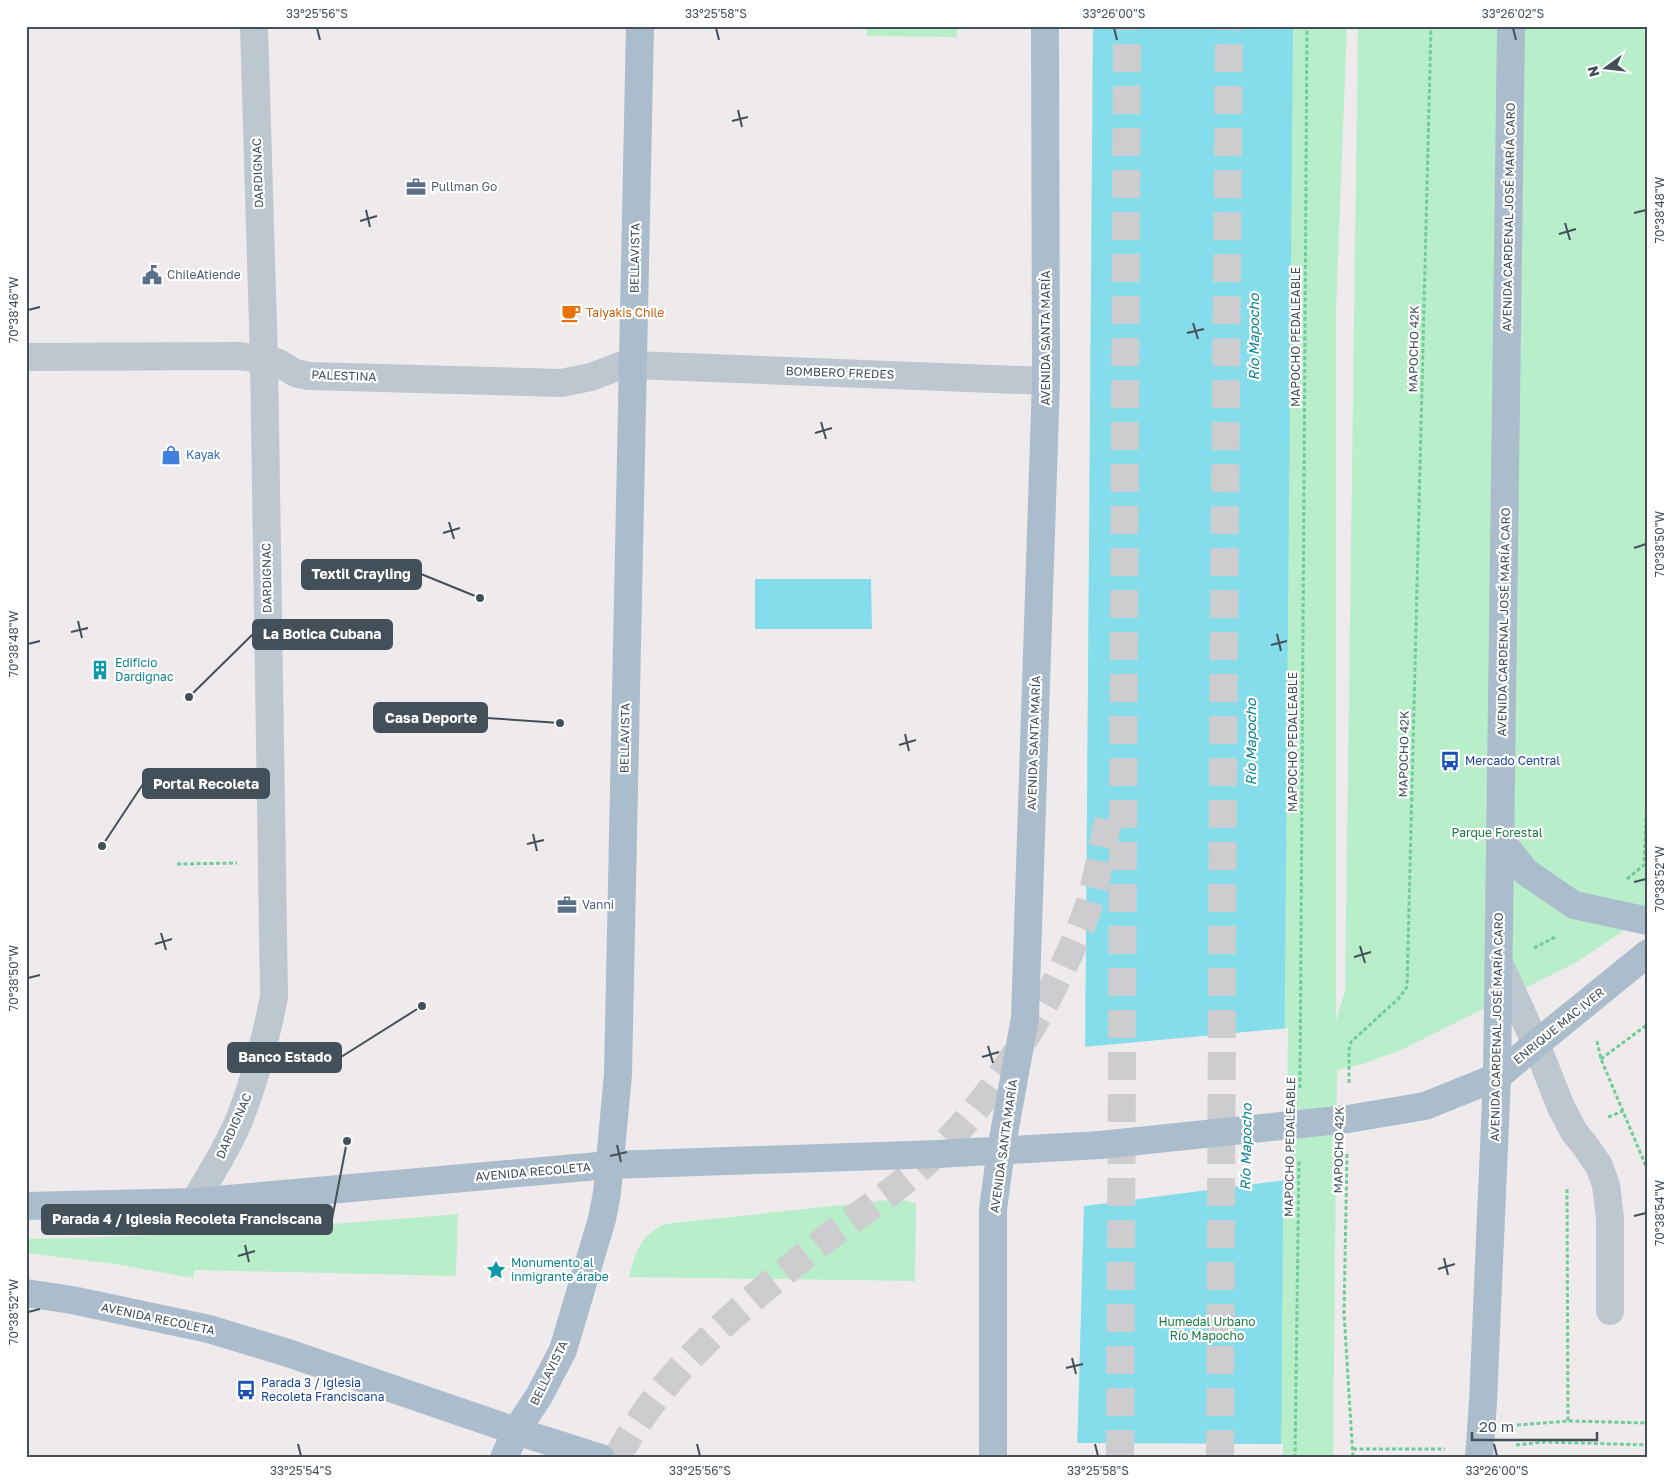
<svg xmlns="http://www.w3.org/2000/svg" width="1674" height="1484" font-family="'Golos Text',sans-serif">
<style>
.green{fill:#b8eec9}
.water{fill:#85ddec}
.pier{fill:#efebec}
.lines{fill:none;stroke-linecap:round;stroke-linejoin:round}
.highway-tunnel{stroke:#cdcccf;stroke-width:28;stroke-dasharray:28 14;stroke-linecap:butt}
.path{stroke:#70cc99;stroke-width:3;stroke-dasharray:4 2.5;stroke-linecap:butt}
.minor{stroke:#bcc7cf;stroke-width:28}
.major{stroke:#abbdcc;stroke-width:28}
.major-bridge{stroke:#abbdcc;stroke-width:28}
.ticks{fill:none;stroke:#445059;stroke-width:2}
.labels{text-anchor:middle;stroke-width:4.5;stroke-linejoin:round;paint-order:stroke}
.street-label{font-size:12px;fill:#445059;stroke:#fff}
.service-label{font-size:12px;fill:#4e5e75;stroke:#fff;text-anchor:start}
.food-label{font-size:12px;fill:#c56008;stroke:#fff;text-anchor:start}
.shop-label{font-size:12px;fill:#366cbe;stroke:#fff;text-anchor:start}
.culture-label{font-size:12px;fill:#0d838f;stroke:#fff;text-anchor:start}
.transit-label{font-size:12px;fill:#164399;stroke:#fff;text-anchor:start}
.park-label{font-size:12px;fill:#167a41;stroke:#fff}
.water-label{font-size:14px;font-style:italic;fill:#0c8296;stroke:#fff}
.leader{fill:none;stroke:#445059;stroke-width:2}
.callout-dot{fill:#445059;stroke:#fff;stroke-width:2}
.callout{fill:#445059;stroke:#445059;stroke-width:2}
.callout-label{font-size:14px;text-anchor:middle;font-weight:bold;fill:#fff}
.neatline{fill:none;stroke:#445059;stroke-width:2}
.ticks-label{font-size:12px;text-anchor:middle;fill:#445059}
</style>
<rect width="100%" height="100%" fill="#efebec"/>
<!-- green -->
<path class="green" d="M 867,26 L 957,26 L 957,37 L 867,36 Z
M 1093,26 L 1347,26 L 1336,310 L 1336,1021 L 1345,991 L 1358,26 L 1648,26 L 1648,914 L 1577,962 L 1403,1049 L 1363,1064 L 1337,1070 L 1333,1458 L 1077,1458 L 1084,1206 Z
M 898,1199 L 916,1203 L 915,1281 L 629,1277 C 636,1251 639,1237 665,1224 Z
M 458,1214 L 456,1276 L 194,1270 L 193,1278 L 115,1264 L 26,1253 L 26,1239 C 170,1237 314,1226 458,1214 Z"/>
<!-- water -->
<path class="water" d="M 1093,26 L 1293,26 L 1281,1458 L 1077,1458 L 1084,1206 Z
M 755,579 L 871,579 L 872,629 L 755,629 Z"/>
<!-- pier -->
<path class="pier" d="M 1288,1028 L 1286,1180 L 1084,1206 L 1084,1047 Z
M 1077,1443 L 1283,1444 L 1283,1458 L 1077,1458 Z"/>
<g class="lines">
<!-- highway-tunnel -->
<path class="highway-tunnel" d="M 617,1458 C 665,1366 751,1298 831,1235 C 857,1216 884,1198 909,1177 C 977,1121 1027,1044 1064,965 C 1074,944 1084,921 1091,899 C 1099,869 1104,838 1111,808
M 1120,1458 L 1127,26
M 1220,1458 L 1223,758 L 1229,26"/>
<!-- path -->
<path class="path" d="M 177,864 L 237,863
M 1627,879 L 1644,865 L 1648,775
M 1534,948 L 1557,936
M 1597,1041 L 1601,1059 L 1648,1171
M 1601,1059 L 1648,1024
M 1349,1083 L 1349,1050 L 1351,1042 L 1399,998 L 1407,987 L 1431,26
M 1300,1088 L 1307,26
M 1608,1117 L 1623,1111
M 1347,1154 L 1344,1313 L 1353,1458
M 1567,1189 L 1568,1421
M 1517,1425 L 1568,1421 L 1648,1423
M 1516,1445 L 1545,1442 L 1648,1445
M 1353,1449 L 1445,1449
M 1295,1458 L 1299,1159"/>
<!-- minor -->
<path class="minor" d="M 26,357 L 237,356 L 264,359 L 279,363 L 295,373 L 309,376 L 561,383 L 591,377 L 620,366 L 633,365 L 1046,381
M 1499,963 L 1536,1044 L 1561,1107 L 1574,1132 L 1584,1144 L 1599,1166 L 1606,1185 L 1610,1218 L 1610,1311
M 194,1202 C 209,1177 225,1152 237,1125 C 254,1084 265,1042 274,997 L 264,359 L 254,26"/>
<!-- major -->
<path class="major" d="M 1501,841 L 1526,872 L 1574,905 L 1648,921
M 1348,1119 L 1425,1106 L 1497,1077 L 1536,1044 L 1648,953
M 26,1206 L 194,1202 L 609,1165 L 938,1154 L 1100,1145
M 26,1293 L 72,1300 L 209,1329 L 288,1353 L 516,1431 L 601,1458
M 504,1458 L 516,1431 L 539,1396 L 563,1350 L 602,1219 L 607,1193 L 618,1074 L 640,26
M 993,1458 L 993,1209 L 1001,1150 L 1025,1018 L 1046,381 L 1045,26
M 1479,1458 L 1483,1402 L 1497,1077 L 1511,26"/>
<!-- major-bridge -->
<path class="major-bridge" d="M 1100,1145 L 1348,1119"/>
</g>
<!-- ticks -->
<path class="ticks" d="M 317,28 L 320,40M 716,28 L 719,40M 1114,28 L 1117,40M 1513,28 L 1516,40M 738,110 L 742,127M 732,121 L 748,117M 366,210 L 370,227M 1634,213 L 1646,210M 360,221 L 377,216M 1565,223 L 1570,240M 1559,234 L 1576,229M 28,310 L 40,307M 1193,323 L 1198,339M 1187,333 L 1204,329M 821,422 L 826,439M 815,433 L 832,428M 449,522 L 454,539M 443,533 L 460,528M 1634,548 L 1646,544M 78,621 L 82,638M 71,632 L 88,628M 1277,634 L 1281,651M 28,644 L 40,641M 1271,645 L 1287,641M 905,734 L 909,751M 899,745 L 916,740M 533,834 L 537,851M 527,844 L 544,840M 1634,882 L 1646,879M 161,933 L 166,950M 155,944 L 172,939M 1360,946 L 1365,963M 1354,957 L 1371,952M 28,978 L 40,975M 988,1046 L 993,1063M 982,1057 L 999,1052M 617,1145 L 621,1162M 610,1156 L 627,1152M 1634,1216 L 1646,1213M 245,1245 L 249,1262M 238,1256 L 255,1251M 1444,1258 L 1448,1275M 1438,1269 L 1455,1264M 28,1312 L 40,1309M 1072,1358 L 1076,1374M 1066,1368 L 1083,1364M 298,1444 L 301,1456M 697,1444 L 700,1456M 1095,1444 L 1098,1456M 1494,1444 L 1497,1456"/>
<!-- icons -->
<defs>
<symbol id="office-bare" viewBox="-9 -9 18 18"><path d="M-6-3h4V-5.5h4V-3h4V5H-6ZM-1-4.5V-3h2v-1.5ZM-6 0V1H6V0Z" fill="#5c6f8a" stroke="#fff" stroke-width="2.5" paint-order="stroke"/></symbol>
<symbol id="civic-bare" viewBox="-9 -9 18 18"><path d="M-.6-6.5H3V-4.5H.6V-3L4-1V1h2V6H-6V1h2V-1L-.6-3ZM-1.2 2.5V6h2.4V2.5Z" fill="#5c6f8a" stroke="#fff" stroke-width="2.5" paint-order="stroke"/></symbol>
<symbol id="cafe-bare" viewBox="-9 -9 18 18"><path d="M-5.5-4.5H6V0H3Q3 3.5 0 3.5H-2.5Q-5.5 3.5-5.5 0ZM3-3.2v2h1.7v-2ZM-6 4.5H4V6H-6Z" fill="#e8710a" stroke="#fff" stroke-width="2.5" paint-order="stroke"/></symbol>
<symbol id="shop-bare" viewBox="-9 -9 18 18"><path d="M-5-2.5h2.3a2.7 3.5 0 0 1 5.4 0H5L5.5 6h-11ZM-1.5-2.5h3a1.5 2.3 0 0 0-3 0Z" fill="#3f7fe0" stroke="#fff" stroke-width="2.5" paint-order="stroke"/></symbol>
<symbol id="building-bare" viewBox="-9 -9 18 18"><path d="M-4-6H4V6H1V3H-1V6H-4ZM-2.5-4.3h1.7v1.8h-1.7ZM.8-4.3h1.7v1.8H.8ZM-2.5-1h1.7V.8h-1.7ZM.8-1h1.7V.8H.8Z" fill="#0f9aa8" stroke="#fff" stroke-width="2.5" paint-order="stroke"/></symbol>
<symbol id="bus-bare" viewBox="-9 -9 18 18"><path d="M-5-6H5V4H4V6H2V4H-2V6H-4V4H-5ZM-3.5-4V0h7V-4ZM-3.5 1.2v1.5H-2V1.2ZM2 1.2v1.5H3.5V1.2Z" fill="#1a4fb4" stroke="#fff" stroke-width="2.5" paint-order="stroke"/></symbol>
<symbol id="sight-bare" viewBox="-9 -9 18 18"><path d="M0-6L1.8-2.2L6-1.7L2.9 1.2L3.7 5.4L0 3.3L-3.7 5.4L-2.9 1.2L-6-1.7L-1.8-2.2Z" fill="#0f9aa8" stroke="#fff" stroke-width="2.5" paint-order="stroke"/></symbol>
</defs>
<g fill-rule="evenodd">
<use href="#office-bare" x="402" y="173" width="28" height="28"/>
<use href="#civic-bare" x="138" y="261" width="28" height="28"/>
<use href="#cafe-bare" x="557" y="299" width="28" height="28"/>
<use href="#shop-bare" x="157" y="441" width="28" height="28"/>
<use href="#building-bare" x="86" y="656" width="28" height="28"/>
<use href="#bus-bare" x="1436" y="747" width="28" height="28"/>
<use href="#office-bare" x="553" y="891" width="28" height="28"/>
<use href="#sight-bare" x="482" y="1256" width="28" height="28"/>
<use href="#bus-bare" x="232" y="1376" width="28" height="28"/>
</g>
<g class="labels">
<!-- street labels -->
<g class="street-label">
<text transform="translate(258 173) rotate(-92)" y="4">DARDIGNAC</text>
<text transform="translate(1509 217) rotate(-89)" y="4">AVENIDA CARDENAL JOSÉ MARÍA CARO</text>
<text transform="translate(635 258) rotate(-89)" y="4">BELLAVISTA</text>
<text transform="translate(1296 337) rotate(-90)" y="4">MAPOCHO PEDALEABLE</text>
<text transform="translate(1046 338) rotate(-90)" y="4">AVENIDA SANTA MARÍA</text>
<text transform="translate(1414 349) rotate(-89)" y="4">MAPOCHO 42K</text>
<text transform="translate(840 373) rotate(2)" y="4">BOMBERO FREDES</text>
<text transform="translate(344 376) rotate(2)" y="4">PALESTINA</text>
<text transform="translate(267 578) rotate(-91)" y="4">DARDIGNAC</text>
<text transform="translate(1504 622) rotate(-89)" y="4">AVENIDA CARDENAL JOSÉ MARÍA CARO</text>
<text transform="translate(625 738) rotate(-89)" y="4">BELLAVISTA</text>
<text transform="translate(1293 742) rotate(-90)" y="4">MAPOCHO PEDALEABLE</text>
<text transform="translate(1034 743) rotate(-88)" y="4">AVENIDA SANTA MARÍA</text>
<text transform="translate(1404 754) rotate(-89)" y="4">MAPOCHO 42K</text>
<text transform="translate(1559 1026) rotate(-39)" y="4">ENRIQUE MAC IVER</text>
<text transform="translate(1497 1027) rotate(-89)" y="4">AVENIDA CARDENAL JOSÉ MARÍA CARO</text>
<text transform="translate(234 1126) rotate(-66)" y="4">DARDIGNAC</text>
<text transform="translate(1004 1146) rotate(-82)" y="4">AVENIDA SANTA MARÍA</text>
<text transform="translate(1290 1147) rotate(-89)" y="4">MAPOCHO PEDALEABLE</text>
<text transform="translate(1339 1150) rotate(-89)" y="4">MAPOCHO 42K</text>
<text transform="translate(533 1172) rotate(-5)" y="4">AVENIDA RECOLETA</text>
<text transform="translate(158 1319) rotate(12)" y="4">AVENIDA RECOLETA</text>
<text transform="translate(549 1373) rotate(-64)" y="4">BELLAVISTA</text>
</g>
<!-- service labels -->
<g class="service-label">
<text x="431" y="191">Pullman Go</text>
<text x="167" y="279">ChileAtiende</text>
<text x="582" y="909">Vanni</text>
</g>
<!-- food labels -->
<g class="food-label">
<text x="586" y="317">Taiyakis Chile</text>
</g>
<!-- shop labels -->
<g class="shop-label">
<text x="186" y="459">Kayak</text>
</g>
<!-- culture labels -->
<g class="culture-label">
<text x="115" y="667">Edificio<tspan x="115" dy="14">Dardignac</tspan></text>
<text x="511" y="1267">Monumento al<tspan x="511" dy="14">inmigrante árabe</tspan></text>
</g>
<!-- transit labels -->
<g class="transit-label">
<text x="1465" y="765">Mercado Central</text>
<text x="261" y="1387">Parada 3 / Iglesia<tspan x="261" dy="14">Recoleta Franciscana</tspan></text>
</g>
<!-- park labels -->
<g class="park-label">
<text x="1497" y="837">Parque Forestal</text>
<text x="1207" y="1326">Humedal Urbano<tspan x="1207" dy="14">Río Mapocho</tspan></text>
</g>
<!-- water labels -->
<g class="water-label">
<text transform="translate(1254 337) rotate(-90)" y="5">Río Mapocho</text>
<text transform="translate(1251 742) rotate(-90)" y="5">Río Mapocho</text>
<text transform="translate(1246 1147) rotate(-89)" y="5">Río Mapocho</text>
</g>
</g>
<!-- callouts -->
<path class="leader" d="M480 598L421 574M189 697L253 634M560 723L487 718M102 846L143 784M422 1006L341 1057M347 1141L332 1219"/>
<g class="callout-dot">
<circle cx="480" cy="598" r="5"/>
<circle cx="189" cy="697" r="5"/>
<circle cx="560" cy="723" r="5"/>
<circle cx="102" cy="846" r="5"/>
<circle cx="422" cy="1006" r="5"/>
<circle cx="347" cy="1141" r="5"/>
</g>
<g class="callout">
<rect x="302" y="560" width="119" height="29" rx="5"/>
<rect x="253" y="620" width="139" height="29" rx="5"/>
<rect x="374" y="703" width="113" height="29" rx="5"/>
<rect x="143" y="769" width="126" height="29" rx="5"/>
<rect x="228" y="1043" width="113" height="29" rx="5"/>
<rect x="42" y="1205" width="290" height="29" rx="5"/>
</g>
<g class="callout-label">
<text x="361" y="579">Textil Crayling</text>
<text x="322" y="639">La Botica Cubana</text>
<text x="431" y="723">Casa Deporte</text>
<text x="206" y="789">Portal Recoleta</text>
<text x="285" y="1062">Banco Estado</text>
<text x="187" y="1224">Parada 4 / Iglesia Recoleta Franciscana</text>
</g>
<!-- border -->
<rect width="1674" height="1484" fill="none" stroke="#ffffff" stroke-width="55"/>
<!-- north arrow -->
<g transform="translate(1606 68) rotate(255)" stroke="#ffffff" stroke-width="4" paint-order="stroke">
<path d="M0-4L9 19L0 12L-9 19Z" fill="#445059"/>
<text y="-8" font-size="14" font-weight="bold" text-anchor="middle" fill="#445059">N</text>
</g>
<!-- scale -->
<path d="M1472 1432v8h125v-8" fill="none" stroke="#445059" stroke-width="2.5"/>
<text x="1479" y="1432" font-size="15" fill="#445059" stroke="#ffffff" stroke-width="4" paint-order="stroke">20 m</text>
<rect x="28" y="28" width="1618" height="1428" class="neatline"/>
<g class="ticks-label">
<text x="317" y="18">33°25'56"S</text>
<text x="716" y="18">33°25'58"S</text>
<text x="1114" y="18">33°26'00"S</text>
<text x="1513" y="18">33°26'02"S</text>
<text transform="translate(1660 210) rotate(-90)" y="4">70°38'48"W</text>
<text transform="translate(14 310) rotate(-90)" y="4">70°38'46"W</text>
<text transform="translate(1660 544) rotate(-90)" y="4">70°38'50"W</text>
<text transform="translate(14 644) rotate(-90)" y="4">70°38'48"W</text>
<text transform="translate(1660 879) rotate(-90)" y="4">70°38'52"W</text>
<text transform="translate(14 978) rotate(-90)" y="4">70°38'50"W</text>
<text transform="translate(1660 1213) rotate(-90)" y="4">70°38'54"W</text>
<text transform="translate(14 1312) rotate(-90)" y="4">70°38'52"W</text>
<text x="301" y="1475">33°25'54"S</text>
<text x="700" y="1475">33°25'56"S</text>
<text x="1098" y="1475">33°25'58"S</text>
<text x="1497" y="1475">33°26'00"S</text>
</g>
</svg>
